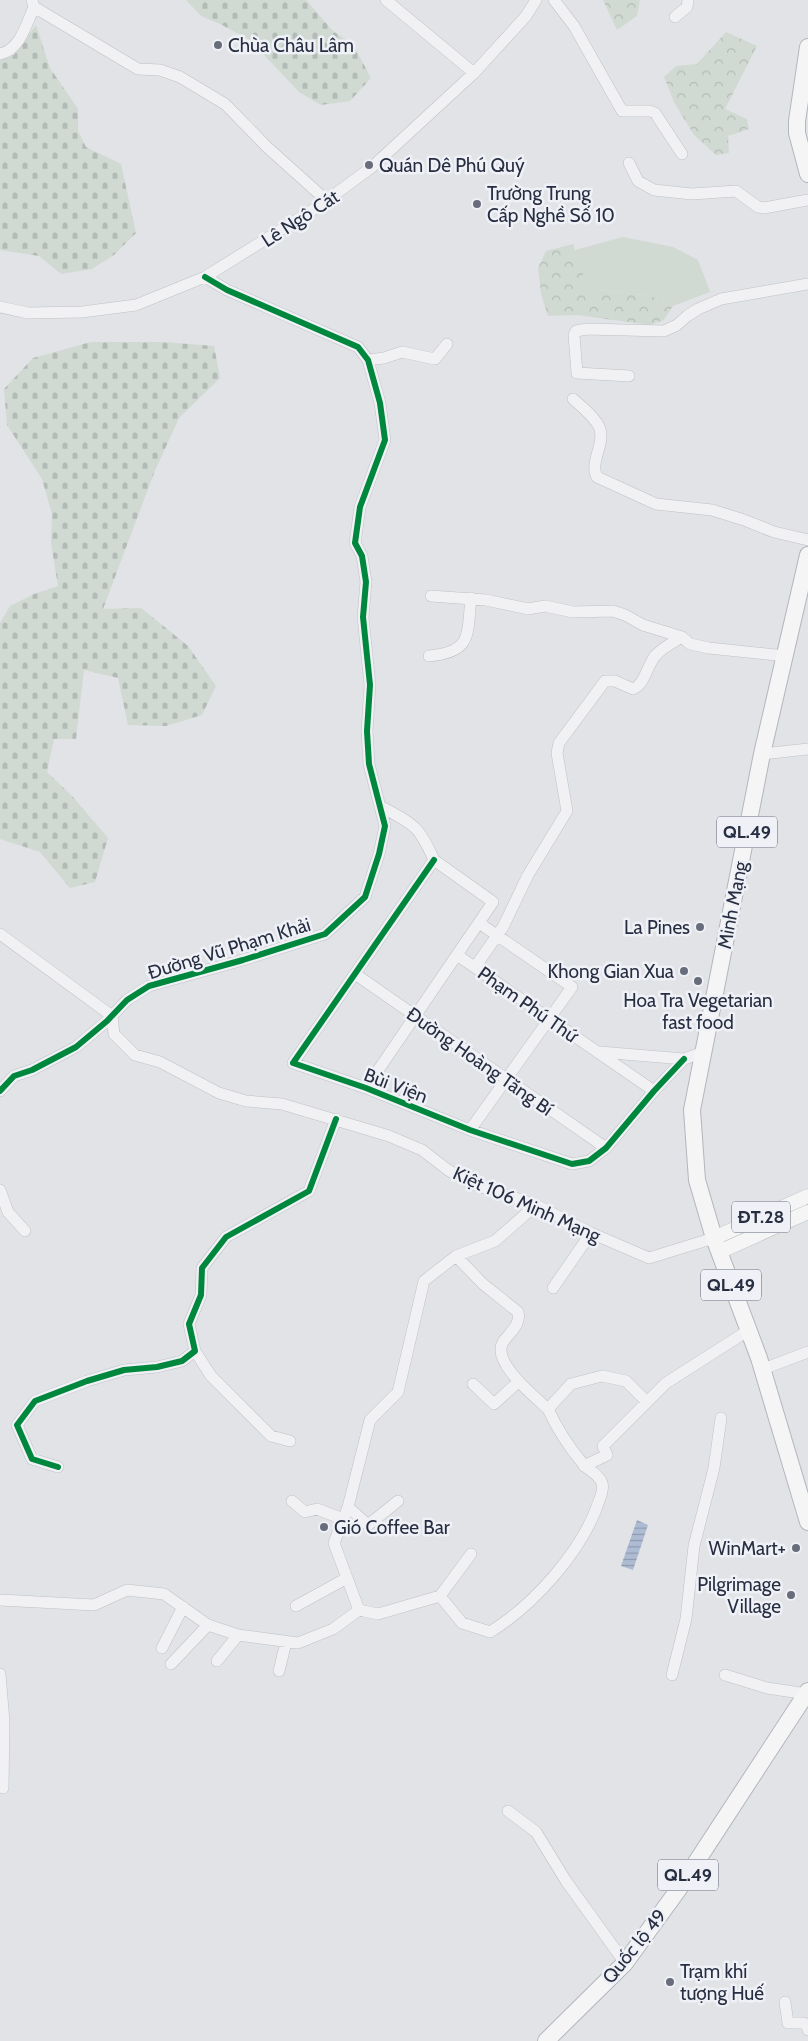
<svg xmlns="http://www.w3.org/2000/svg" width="808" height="2041" font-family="Cabin,sans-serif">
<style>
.grass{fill:#d0dad2}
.forest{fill:url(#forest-crowns)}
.cemetery{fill:url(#cemetery-stones)}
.water{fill:url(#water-rules)}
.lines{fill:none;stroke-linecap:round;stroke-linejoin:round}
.minor-casing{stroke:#bfc1c5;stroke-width:12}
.major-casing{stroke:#bdc0c5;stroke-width:15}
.highway-casing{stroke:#b3b6bc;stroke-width:18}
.minor{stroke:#f1f1f3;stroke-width:11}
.major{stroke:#f5f5f6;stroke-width:14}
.highway{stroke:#f5f5f6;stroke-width:16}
.cycleway-casing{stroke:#eff1f7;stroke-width:9}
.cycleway{stroke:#00873e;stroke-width:6}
.poi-dot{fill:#686d7b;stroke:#eff1f7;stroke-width:2}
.labels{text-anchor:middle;stroke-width:5;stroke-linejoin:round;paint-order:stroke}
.shield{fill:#eff1f7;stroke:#636878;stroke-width:1}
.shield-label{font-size:18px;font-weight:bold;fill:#272e41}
.poi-label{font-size:19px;fill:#272e41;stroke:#eff1f7;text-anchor:start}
.street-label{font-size:19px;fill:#272e41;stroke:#eff1f7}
</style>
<defs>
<pattern id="forest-crowns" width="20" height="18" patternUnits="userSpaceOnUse" patternTransform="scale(1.25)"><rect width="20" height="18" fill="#d0dad2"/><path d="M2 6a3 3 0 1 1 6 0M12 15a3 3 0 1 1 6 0" fill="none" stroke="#b3bbb6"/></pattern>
<pattern id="cemetery-stones" width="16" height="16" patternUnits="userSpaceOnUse" patternTransform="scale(1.25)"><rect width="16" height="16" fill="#d0dad2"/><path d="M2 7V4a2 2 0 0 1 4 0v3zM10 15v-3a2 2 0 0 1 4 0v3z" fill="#b3bbb6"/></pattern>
<pattern id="water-rules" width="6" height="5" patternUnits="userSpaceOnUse" patternTransform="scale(1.25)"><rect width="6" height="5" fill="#aebcd3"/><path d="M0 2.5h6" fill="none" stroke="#8e99ad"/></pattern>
</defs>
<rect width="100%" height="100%" fill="#e1e3e7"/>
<!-- grass -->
<path class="grass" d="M 623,237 L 673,247 L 698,260 L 710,292 L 673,306 L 652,296 L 588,289 L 575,250 Z"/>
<!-- forest -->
<path class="forest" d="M 603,0 L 640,0 L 637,16 L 617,30 Z
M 726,32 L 757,46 L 725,109 L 747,119 L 749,129 L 728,136 L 729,153 L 716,155 L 694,135 L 675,104 L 664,77 L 676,66 L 697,64 Z
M 573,244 L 588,289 L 652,296 L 673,306 L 664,320 L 650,325 L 577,315 L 548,316 L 541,294 L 538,268 L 546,251 Z"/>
<!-- cemetery -->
<path class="cemetery" d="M 186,0 L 306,0 L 332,30 L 354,46 L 371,78 L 350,101 L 321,105 L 299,92 L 250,40 L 220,24 L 201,16 Z
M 36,25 L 50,68 L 78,109 L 78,131 L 86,147 L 121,164 L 136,233 L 114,255 L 92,269 L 61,274 L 39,256 L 0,250 L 0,58 L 14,55 Z
M 91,342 L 164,342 L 214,346 L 220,378 L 179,418 L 154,473 L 103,609 L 141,608 L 188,646 L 216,686 L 202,715 L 166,726 L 128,725 L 118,678 L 84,670 L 76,739 L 54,739 L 47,772 L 73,797 L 108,838 L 95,882 L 70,888 L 40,852 L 0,839 L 0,623 L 10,606 L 34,594 L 58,586 L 51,543 L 52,514 L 42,479 L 7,425 L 4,389 L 33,358 Z"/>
<!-- water -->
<path class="water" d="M 637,1520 L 648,1525 L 633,1570 L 621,1566 Z"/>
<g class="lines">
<defs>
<path id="minor" d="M 32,0 L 34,7 L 138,69 L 160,70 L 180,77 L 225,104 L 267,147 L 327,201
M 386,0 L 474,73
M 554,0 L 574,26 L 622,111 L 650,111 L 655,113 L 682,154
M 675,17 L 687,7 L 688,0
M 0,54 C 20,50 27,23 34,7
M 629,163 L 638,181 L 654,190 L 692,194 L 736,191 L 758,207 L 764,208 L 808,200
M 0,307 L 28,313 L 82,312 L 136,305 L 205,277 L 319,206 L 372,167 L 474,73 L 526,16 L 536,0
M 368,360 L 384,358 L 402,352 L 435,359 L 447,344
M 629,376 L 577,373 L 574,335 L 576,331 L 587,329 L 664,331 L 677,325 L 687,316 L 698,309 L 721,299 L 808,284
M 573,399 C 582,407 596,418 600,429 C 605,444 589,463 597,477 L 656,504 L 712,510 L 744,520 L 774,532 L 808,540
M 431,596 L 486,600 L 528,609 L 545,606 L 573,612 L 613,611 L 625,615 L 643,625 L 682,637 L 690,644 L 709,648 L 786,656
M 429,656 C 472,652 467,636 471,598
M 762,754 L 808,749
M 380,806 C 414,825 418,824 434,860
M 434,860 L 293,1063 L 366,1088 L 470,1130 L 572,1164 L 589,1161 L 606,1148 L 654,1091 L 684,1059
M 0,934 L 112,1016
M 457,955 L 654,1091
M 475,967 L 503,927 L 528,875 L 567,811 L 557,753 L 559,743 L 605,681 L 615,681 L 633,689 C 645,684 647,666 655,656 C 663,647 672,643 682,637
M 355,974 L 606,1148
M 112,1016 L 114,1034 L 135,1055 L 160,1062 L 219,1093 L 246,1101 L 282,1104 L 389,1136 L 422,1150 L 448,1170 L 470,1183 L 536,1205 L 591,1233 L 649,1258 L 714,1238
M 600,1052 L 684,1059 L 704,1052
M 366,1088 L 493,902 L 434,860
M 0,1091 L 14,1076 L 32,1070 L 76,1047 L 107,1021 L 127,1000 L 149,986 L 243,960 L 325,934 L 365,897 L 379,854 L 385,826 L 369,764 L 367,731 L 370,685 L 363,617 L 366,582 L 362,556 L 355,543 L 360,507 L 385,440 L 380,403 L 368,360 L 358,347 L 227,290 L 205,277
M 470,1130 L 572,987 L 479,923
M 0,1190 L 8,1212 L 25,1231
M 456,1256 L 483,1284 L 518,1312 C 521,1325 510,1332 503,1342 C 491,1362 535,1397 548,1409 L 571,1384 L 602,1376 L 626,1381 L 647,1402
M 553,1288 L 591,1233
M 195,1351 L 211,1376 L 271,1436 L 290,1441
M 763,1369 L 808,1352
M 473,1384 L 494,1404 L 518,1382
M 584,1466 L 607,1455 L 603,1446 L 666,1383 L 749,1330
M 58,1467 L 32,1459 L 17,1425 L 35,1401 L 87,1381 L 124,1370 L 157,1367 L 182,1361 L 195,1351 L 189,1324 L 201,1295 L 202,1268 L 226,1237 L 309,1191 L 336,1119
M 292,1501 L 305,1512 L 317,1509 L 343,1519
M 348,1507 L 368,1525 L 398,1501
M 440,1596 L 462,1623 L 490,1632 C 534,1605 583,1550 599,1501 C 601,1495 604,1489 602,1483 C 598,1473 589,1471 583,1464 C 569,1447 557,1429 548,1409
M 0,1600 L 94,1605 L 127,1590 L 164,1594 L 208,1625 L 238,1635 L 298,1643 L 333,1629 L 359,1610 L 378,1614 L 440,1596 L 471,1554
M 296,1606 L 347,1578
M 359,1610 L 334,1543 L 348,1507 L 370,1420 L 398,1392 L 424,1281 L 456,1256 L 495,1241 L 536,1205
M 162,1648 L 183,1607
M 217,1661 L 238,1635
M 171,1664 L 208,1625
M 279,1671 L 286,1642
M 0,1674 L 4,1722 L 3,1788
M 672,1675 L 686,1619 L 694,1546 L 714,1468 L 721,1418
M 725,1675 L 767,1688 L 807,1694
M 508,1811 L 536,1832 L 566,1881 L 625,1963
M 785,2002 L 788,2023 L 804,2023 L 807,2026 L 808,2030"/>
<path id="major" d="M 714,1238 L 808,1196
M 719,1252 L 808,1212"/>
<path id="highway" d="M 808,47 L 797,121 L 797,133 L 808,174
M 808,555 L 762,754 L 692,1110 L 697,1180 L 714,1238 L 759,1358 L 808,1522
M 546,2041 L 625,1963 L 678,1890 L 808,1691"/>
</defs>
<!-- minor casing -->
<use href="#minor" class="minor-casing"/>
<!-- major casing -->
<use href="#major" class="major-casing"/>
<!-- highway casing -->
<use href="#highway" class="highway-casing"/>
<!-- minor -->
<use href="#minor" class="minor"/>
<!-- major -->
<use href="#major" class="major"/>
<!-- highway -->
<use href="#highway" class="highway"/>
<defs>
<path id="cycleway" d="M 434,860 L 293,1063 L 366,1088 L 470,1130 L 572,1164 L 589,1161 L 606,1148 L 654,1091 L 684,1059
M 0,1091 L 14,1076 L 32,1070 L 76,1047 L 107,1021 L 127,1000 L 149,986 L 243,960 L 325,934 L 365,897 L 379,854 L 385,826 L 369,764 L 367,731 L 370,685 L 363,617 L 366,582 L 362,556 L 355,543 L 360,507 L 385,440 L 380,403 L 368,360 L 358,347 L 227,290 L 205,277
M 58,1467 L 32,1459 L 17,1425 L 35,1401 L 87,1381 L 124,1370 L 157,1367 L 182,1361 L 195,1351 L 189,1324 L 201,1295 L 202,1268 L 226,1237 L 309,1191 L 336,1119"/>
</defs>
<!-- cycleway casing -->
<use href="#cycleway" class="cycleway-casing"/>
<!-- cycleway -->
<use href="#cycleway" class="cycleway"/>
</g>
<!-- markers -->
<g class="poi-dot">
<circle cx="218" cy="45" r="5"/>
<circle cx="369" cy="165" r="5"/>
<circle cx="477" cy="204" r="5"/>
<circle cx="700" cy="927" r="5"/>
<circle cx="684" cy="971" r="5"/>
<circle cx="698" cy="981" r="5"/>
<circle cx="324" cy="1527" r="5"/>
<circle cx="796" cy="1548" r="5"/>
<circle cx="791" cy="1595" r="5"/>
<circle cx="670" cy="1982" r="5"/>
</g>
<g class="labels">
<!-- shield labels -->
<g class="shield">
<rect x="717" y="816.5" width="60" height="31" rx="4"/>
<rect x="732" y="1201.5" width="58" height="31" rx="4"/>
<rect x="701" y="1269.5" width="60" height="31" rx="4"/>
<rect x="658" y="1859.5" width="60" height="31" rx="4"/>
</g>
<g class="shield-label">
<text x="747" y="838">QL.49</text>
<text x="761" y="1223">ĐT.28</text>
<text x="731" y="1291">QL.49</text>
<text x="688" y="1881">QL.49</text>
</g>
<!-- poi labels -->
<g class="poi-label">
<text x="228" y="52">Chùa Châu Lâm</text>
<text x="379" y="172">Quán Dê Phú Quý</text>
<text x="487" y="200">Trường Trung<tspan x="487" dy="22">Cấp Nghề Số 10</tspan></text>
<text x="690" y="934" text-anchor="end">La Pines</text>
<text x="674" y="978" text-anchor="end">Khong Gian Xua</text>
<text x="698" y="1007" text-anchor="middle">Hoa Tra Vegetarian<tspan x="698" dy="22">fast food</tspan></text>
<text x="334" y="1534">Gió Coffee Bar</text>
<text x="786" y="1555" text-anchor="end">WinMart+</text>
<text x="781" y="1591" text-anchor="end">Pilgrimage<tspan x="781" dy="22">Village</tspan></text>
<text x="680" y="1978">Trạm khí<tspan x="680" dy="22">tượng Huế</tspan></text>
</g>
<!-- street labels -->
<g class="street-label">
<text transform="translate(300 218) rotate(-33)" y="7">Lê Ngô Cát</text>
<text transform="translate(732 905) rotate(-79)" y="7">Minh Mạng</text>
<text transform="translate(229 948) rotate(-17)" y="7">Đường Vũ Phạm Khải</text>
<text transform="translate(528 1004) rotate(35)" y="7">Phạm Phú Thứ</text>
<text transform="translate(480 1061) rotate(35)" y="7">Đường Hoàng Tăng Bí</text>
<text transform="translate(396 1085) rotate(21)" y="7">Bùi Viện</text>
<text transform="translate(527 1204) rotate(24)" y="7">Kiệt 106 Minh Mạng</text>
<text transform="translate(634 1946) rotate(-51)" y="7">Quốc lộ 49</text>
</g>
</g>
</svg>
